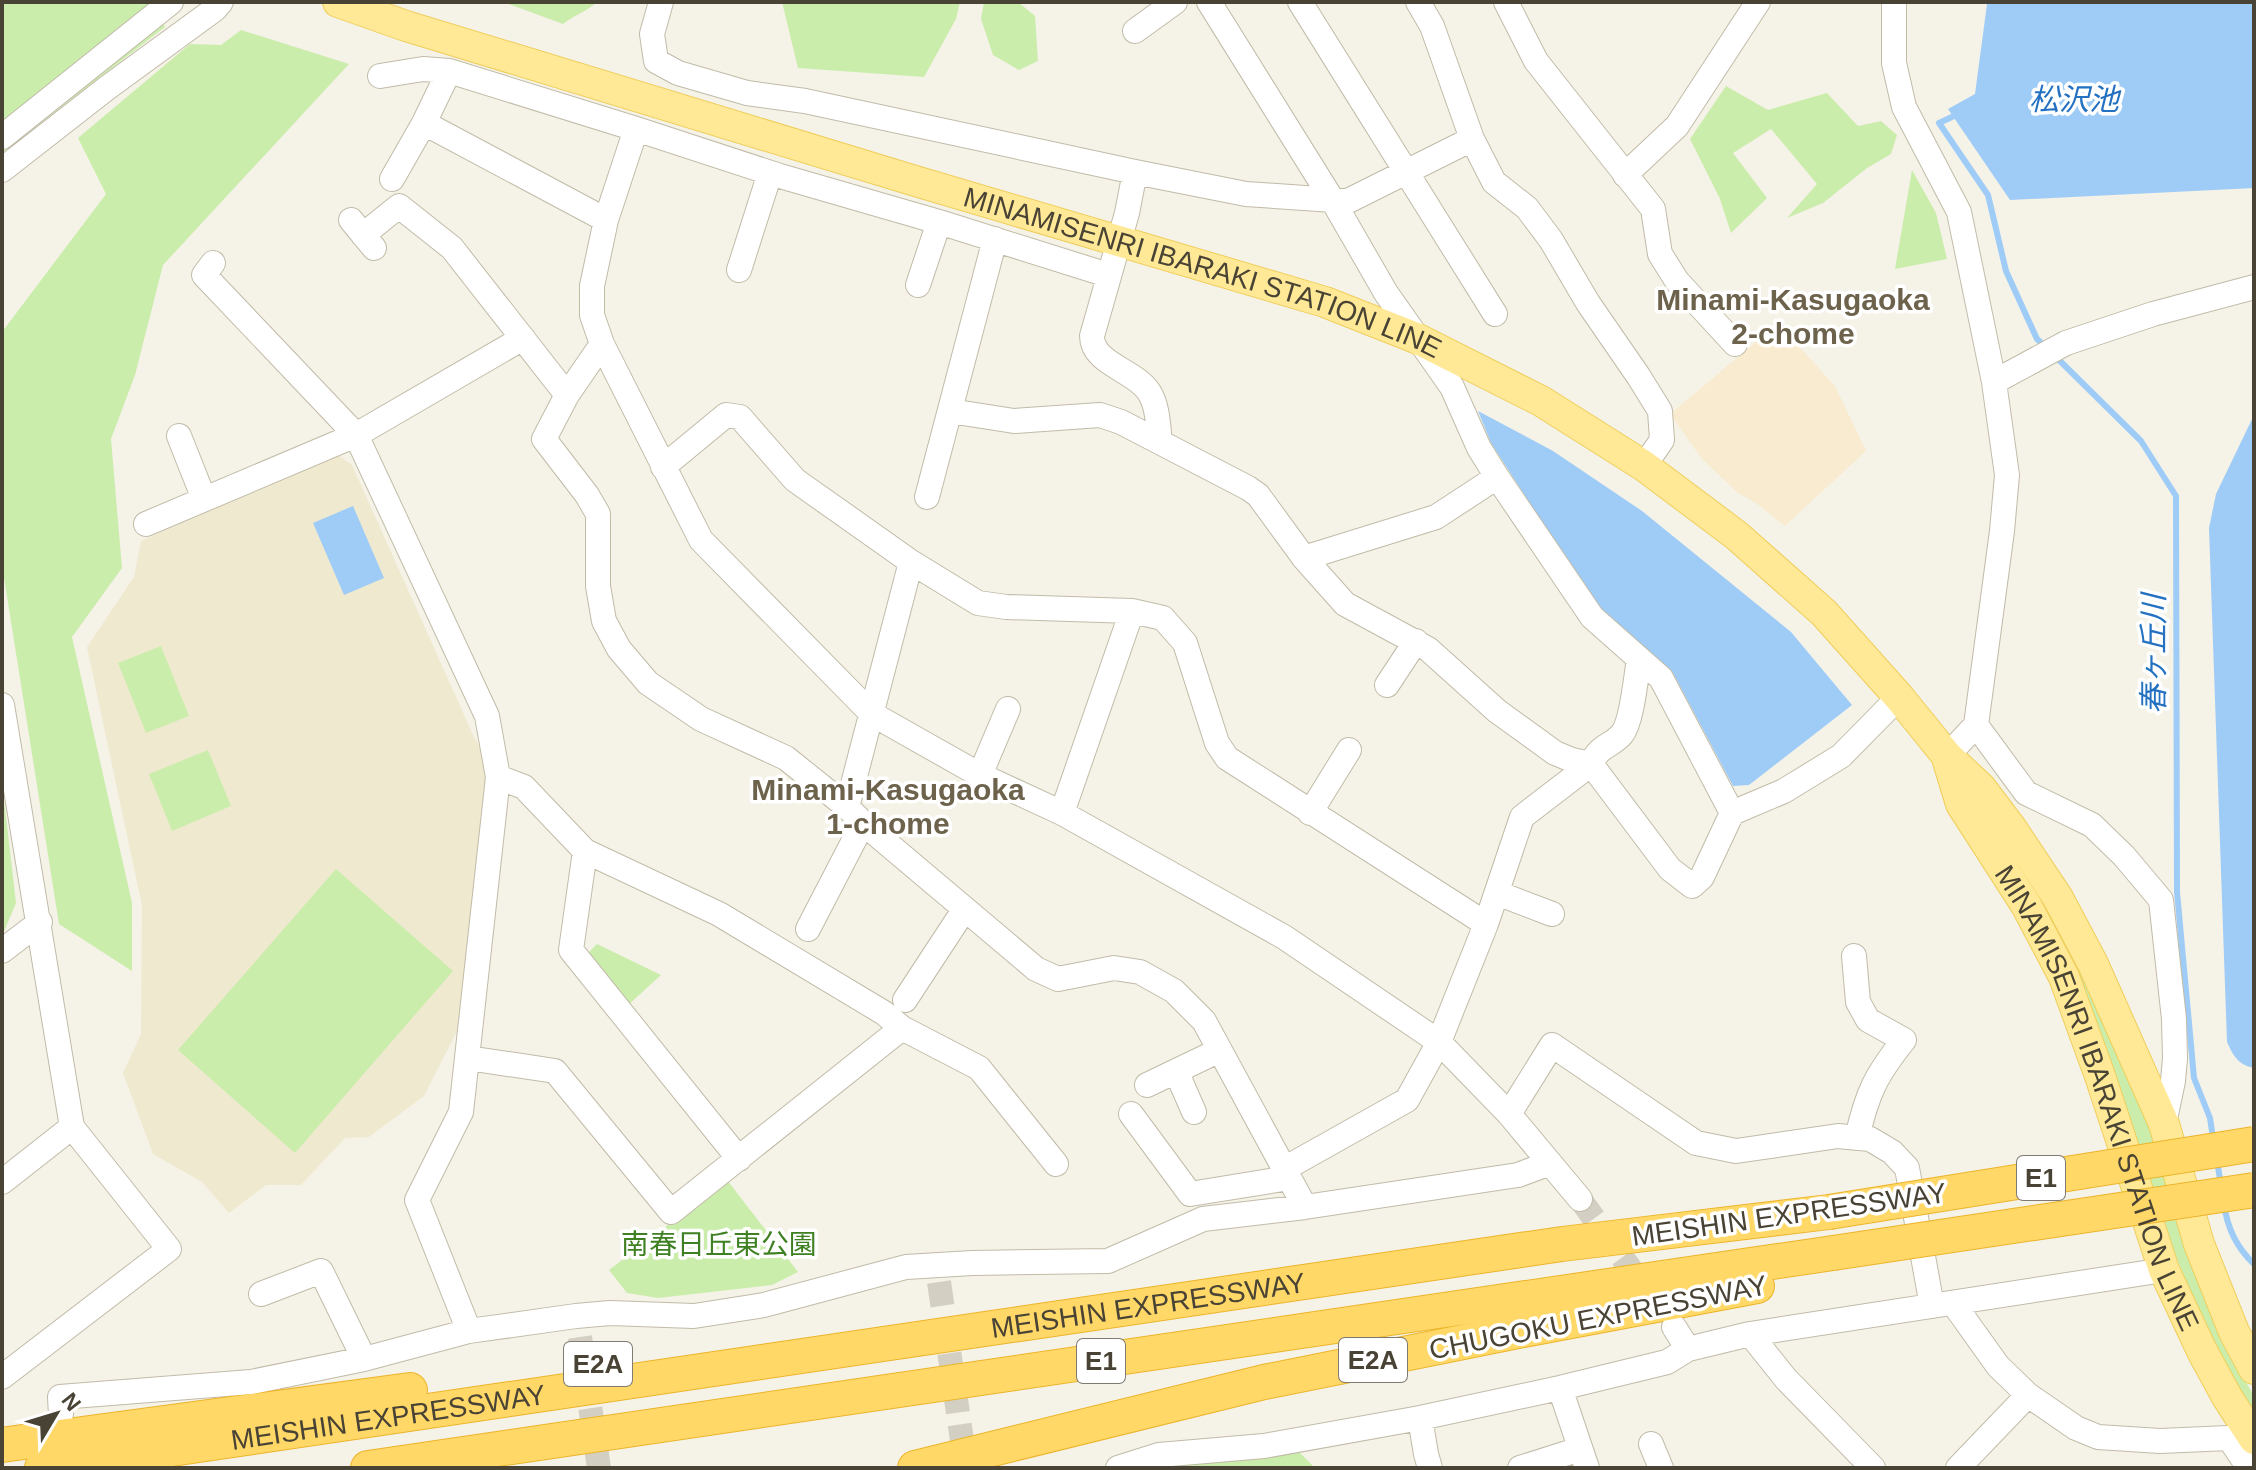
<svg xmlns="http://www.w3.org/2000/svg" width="2256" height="1470" font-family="Helvetica,'Noto Sans JP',sans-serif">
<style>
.commercial{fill:#f9ebd0}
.education{fill:#efe9cf}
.green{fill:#cbedac}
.water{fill:#9eccf7}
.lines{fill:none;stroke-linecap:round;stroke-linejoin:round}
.stream{stroke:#9eccf7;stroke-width:6}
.minor-tunnel{stroke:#d3cfc3;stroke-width:24;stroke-dasharray:24 12;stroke-linecap:butt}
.minor-casing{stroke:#c1bba8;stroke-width:26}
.major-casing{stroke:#efce5b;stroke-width:32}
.highway-casing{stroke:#ecb42a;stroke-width:36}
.minor{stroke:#fff;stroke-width:24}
.major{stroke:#ffe996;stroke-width:30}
.highway{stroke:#ffd868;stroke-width:34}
.highway-bridge-casing{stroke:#ecb42a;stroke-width:36;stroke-linecap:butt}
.highway-bridge{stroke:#ffd868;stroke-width:34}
.labels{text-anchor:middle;stroke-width:7;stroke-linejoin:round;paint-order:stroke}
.shield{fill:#fff;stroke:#807b72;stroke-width:2}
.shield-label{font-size:26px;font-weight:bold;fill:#494335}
.street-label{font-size:28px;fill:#494335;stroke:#fff}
.park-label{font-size:28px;fill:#3f8122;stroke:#fff}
.water-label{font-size:30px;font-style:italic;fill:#2371c0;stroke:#fff}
.neighbourhood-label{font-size:30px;font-weight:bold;fill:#6d624b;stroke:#fff}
</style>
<rect width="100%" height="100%" fill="#f5f2e7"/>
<!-- commercial -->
<path class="commercial" d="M 1777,336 L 1793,340 L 1835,386 L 1866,451 L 1785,526 L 1756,503 L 1738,493 L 1702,459 L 1670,414 L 1757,341 Z"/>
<!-- education -->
<path class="education" d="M 338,455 L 352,465 L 474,737 L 484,755 L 487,776 L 457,1031 L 424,1096 L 369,1137 L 345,1138 L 301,1185 L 266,1185 L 229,1213 L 202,1182 L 153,1154 L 123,1073 L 141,1034 L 142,906 L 87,647 L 134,577 L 141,541 Z"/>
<!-- green -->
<path class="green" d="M 2,2 L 155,2 L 165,27 L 2,153 Z
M 503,2 L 597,2 C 586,12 574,15 563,24 Z
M 782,2 L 960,2 L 956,19 L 924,77 L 798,68 Z
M 984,2 L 1018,2 L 1035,16 L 1038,61 L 1019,70 L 993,55 L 981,19 Z
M 241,30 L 349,64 L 163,265 L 135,375 L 111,439 L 122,568 L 72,637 L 132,903 L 132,971 L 59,924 L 2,565 L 2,332 L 106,194 L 78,138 L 190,44 L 221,45 Z
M 1726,86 L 1768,110 L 1827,93 L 1858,126 L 1881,121 L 1897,135 L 1891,154 L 1867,168 L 1823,203 L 1787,218 L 1817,184 L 1771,129 L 1733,153 L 1767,198 L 1731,233 L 1720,199 L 1690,139 Z
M 1912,170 L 1936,213 L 1947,259 L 1895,269 Z
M 161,646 L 189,716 L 146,733 L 118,663 Z
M 208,750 L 231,806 L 172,831 L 149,774 Z
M 2,782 L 16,903 L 2,936 Z
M 1990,817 L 2032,878 L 2062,934 L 2096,1003 L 2148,1124 L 2223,1341 L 2254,1396 L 2254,1415 L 2214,1346 L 2176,1257 L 2128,1125 Z
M 336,869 L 453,971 L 295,1153 L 178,1050 Z
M 597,944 L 661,975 L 626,1007 L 585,956 Z
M 727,1180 L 798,1272 L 772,1285 L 658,1298 L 627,1293 L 609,1270 Z
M 1297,1450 L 1315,1468 L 1165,1468 Z"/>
<!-- water -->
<path class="water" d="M 1989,2 L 2254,2 L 2254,188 L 2010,200 L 1948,109 L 1975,94 L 1987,4 Z
M 1478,411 L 1553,451 L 1642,511 L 1791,632 L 1852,705 L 1749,785 L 1733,786 L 1673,673 L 1598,609 L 1491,443 Z
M 2254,415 L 2254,1068 C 2238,1065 2233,1055 2227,1042 L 2209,528 L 2216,494 Z
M 353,506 L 384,578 L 344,595 L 313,523 Z"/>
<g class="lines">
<!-- stream -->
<path class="stream" d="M 1954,116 L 1939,123 L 1988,195 L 2006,271 L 2037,339 L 2047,348
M 2055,356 L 2141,441 L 2176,496 L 2177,892 L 2194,1078 L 2210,1118 L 2213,1138
M 2217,1161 L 2221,1185
M 2224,1204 C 2227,1227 2237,1248 2254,1264"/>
<!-- minor-tunnel -->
<path class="minor-tunnel" d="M 1580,1199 L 1646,1290
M 939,1282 L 966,1468
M 580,1337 L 599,1468"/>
<defs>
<path id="minor" d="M 661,2 L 652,34 L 656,61 L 678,73 L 747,93 L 805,101 L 1135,172 L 1246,194 L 1348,201 L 1472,139
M 1209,2 L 1333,201 L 1386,293 L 1452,387 L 1479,448 L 1497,477 L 1592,617 L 1661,678 L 1732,813
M 1300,2 L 1495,314
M 1418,2 L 1432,26 L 1472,139 L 1494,182 L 1527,208 L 1551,240 L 1588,303 L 1639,377 L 1660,411 L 1662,440 L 1644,466
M 1506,2 L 1536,61 L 1653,209 L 1660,254 L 1677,281 L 1735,344
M 1894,2 L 1894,63 L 1904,107 L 1959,212 L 1994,382 L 2007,475 L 2002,531 L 1976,725 L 1947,756
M 1135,31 L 1175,2
M 380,76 L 423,69 L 449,71
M 424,123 L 606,220
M 636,129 L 606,220 L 592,286 L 592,315 L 602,344 L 701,540 L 872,714 L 980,775 L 1062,813 L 1284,937 L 1439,1042 L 1509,1114 L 1580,1199
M 2,137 L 171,2
M 2,170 L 107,88 L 215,9 L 221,2
M 1135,172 L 1127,213 L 1092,336 C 1092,364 1135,370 1149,392 C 1158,406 1158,426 1160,442
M 1625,175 L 1677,126 L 1758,2
M 392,179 L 424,123 L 449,71 L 636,129 L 780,176 L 939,222 L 1108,275
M 351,220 L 374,248
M 363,235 L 399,206 L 452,248 L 567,395
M 213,263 L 204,275 L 356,435 L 487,716 L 498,777 L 461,1112 L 417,1200 L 469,1331
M 739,270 L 770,173
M 918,285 L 939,222
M 602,344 L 567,395 L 544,439 L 587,495 L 598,514 L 598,586 L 604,621 L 619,649 L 648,683 L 701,719 L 786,758 L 847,807 L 863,823 L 1036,969 L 1058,979 L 1114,968 L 1140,972 L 1174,991 L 1204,1021 L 1305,1207
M 1994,382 L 2066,343 L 2153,314 L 2254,287
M 950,411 L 1014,421 L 1100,415 L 1121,422 L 1248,488 L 1258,495 L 1304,558 L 1345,604 L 1428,649 L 1497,711 L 1555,753 L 1572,760 L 1591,764 L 1670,869 L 1692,886 L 1702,877 L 1732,813 L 1784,791 L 1841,756 L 1899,697
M 179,436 L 204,499
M 663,467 L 726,415 L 740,417 L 795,480 L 911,562 L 978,603 L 1006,607 L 1132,611 L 1163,618 L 1185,643 L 1217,743 L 1227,758 L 1486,924
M 927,497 L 995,239
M 146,524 L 356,435 L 523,338
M 1304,558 L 1436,517 L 1497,477
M 1387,685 L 1416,641
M 2,705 L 72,1127 L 169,1249 L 2,1377
M 1976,725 L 2026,793 L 2092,825 L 2124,856 L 2161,900 L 2174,1019 L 2175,1058 L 2173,1081 L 2164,1124
M 980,775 L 1008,709
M 498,777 L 524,787 L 585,851 L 719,914 L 884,1013 L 902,1028 L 979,1068 L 1056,1164
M 847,807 L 911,562
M 1062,813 L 1132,611
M 1310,813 L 1349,750
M 585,851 L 571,950 L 739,1159
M 1497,893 L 1552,914
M 808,929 L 863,823
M 2,951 L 40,922
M 1854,956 L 1858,1002 L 1868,1020 L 1904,1040 C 1876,1075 1867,1093 1857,1138
M 905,1000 L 964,910
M 468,1058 L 555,1071 L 671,1212 L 902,1028
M 1176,1071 L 1194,1112
M 1147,1085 L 1220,1050
M 1131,1114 L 1190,1194 L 1289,1178
M 1509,1114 L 1552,1045 L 1696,1143 L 1736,1151 L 1838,1136 L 1870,1139 L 1892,1152 L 1907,1168 L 1932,1306
M 1284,1169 L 1407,1100 L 1439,1042 L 1486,924 L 1522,817 L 1591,764 C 1600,744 1611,747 1622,734 C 1632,722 1636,676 1639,659
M 2,1182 L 72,1127
M 261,1294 L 321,1271 L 364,1359
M 1953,1303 L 1998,1366 L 2028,1395 L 2076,1428 L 2098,1437 L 2160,1441 L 2229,1438 L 2249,1468
M 1674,1327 L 1688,1349
M 1750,1334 L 2164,1270
M 1560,1388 L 1587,1468
M 61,1415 L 60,1397 L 251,1382 L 364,1359 L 469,1331 L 576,1316 L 610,1313 L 694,1316 L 764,1305 L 906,1267 L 972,1263 L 1108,1261 L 1203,1219 L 1305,1207 L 1518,1175 L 1550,1163
M 1420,1418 L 1426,1454 L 1430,1468
M 1651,1444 L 1661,1468
M 1118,1468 L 1159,1455 L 1264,1446 L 1420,1418 L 1560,1388 L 1667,1362 L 1688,1349 L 1750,1334 L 1786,1379 L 1873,1468
M 1520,1468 L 1580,1449
M 1958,1468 L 2028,1395"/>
<g id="major">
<path id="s1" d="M 338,2 L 406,26 L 912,180 L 1325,302 L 1416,338 L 1541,401 L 1644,466 L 1736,535 L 1824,613 L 1899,697 L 1947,756 L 1981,788 L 2012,829 L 2058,898 L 2093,964 L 2164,1124 L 2199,1244 L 2234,1332 L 2254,1369"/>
<path id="s2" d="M 1947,758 L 1961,804 L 2026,905 L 2064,977 L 2100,1076 L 2164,1270 L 2202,1351 L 2227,1397 L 2254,1439"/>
</g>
<g id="highway">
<path d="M 2,1445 L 410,1390"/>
<path id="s3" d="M 42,1468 L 1562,1244 L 1829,1212"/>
<path d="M 368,1468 L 1833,1253"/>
<path d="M 915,1468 L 1264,1382 L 1523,1330 L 1757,1286"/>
</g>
</defs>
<!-- minor casing -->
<use href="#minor" class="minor-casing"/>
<!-- major casing -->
<use href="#major" class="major-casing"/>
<!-- highway casing -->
<use href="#highway" class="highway-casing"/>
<!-- minor -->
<use href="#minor" class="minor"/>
<!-- major -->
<use href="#major" class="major"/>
<!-- highway -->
<use href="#highway" class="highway"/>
<defs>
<path id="highway-bridge" d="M 1829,1212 L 2254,1144
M 1833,1253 L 2254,1190"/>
</defs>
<!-- highway-bridge casing -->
<use href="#highway-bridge" class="highway-bridge-casing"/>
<!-- highway-bridge -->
<use href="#highway-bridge" class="highway-bridge"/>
</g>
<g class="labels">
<!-- shield labels -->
<g class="shield">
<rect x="2017" y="1156" width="48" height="44" rx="6"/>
<rect x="1339" y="1338" width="68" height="44" rx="6"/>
<rect x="1077" y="1339" width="48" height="44" rx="6"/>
<rect x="564" y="1342" width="68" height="44" rx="6"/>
</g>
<g class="shield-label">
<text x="2041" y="1187">E1</text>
<text x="1373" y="1369">E2A</text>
<text x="1101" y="1370">E1</text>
<text x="598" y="1373">E2A</text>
</g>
<!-- street labels -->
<g class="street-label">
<text dy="10" stroke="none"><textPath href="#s1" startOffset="906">MINAMISENRI IBARAKI STATION LINE</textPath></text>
<text dy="10" stroke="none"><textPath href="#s2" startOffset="374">MINAMISENRI IBARAKI STATION LINE</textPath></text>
<text transform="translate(1789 1214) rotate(-8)" y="10">MEISHIN EXPRESSWAY</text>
<text dy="10" stroke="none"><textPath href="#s3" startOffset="1118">MEISHIN EXPRESSWAY</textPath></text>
<text transform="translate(1598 1317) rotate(-11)" y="10">CHUGOKU EXPRESSWAY</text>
<text dy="10" stroke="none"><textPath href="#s3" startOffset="350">MEISHIN EXPRESSWAY</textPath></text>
</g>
<!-- park labels -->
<g class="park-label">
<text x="719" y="1254">南春日丘東公園</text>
</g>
<!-- water labels -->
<g class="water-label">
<text x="2074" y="110">松沢池</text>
<text transform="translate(2154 654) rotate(-90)" y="10">春ヶ丘川</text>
</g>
<!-- neighbourhood labels -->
<g class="neighbourhood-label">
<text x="1793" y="310">Minami-Kasugaoka<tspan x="1793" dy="34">2-chome</tspan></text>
<text x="888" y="800">Minami-Kasugaoka<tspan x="888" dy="34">1-chome</tspan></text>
</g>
</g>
<!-- border -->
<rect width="2256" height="1470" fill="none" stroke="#494335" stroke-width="8"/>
<!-- north arrow -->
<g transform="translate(56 1414) rotate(52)" stroke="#ffffff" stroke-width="6" paint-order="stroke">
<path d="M0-6L14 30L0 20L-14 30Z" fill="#494335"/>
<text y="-12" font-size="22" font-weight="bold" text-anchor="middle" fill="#494335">N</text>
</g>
</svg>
